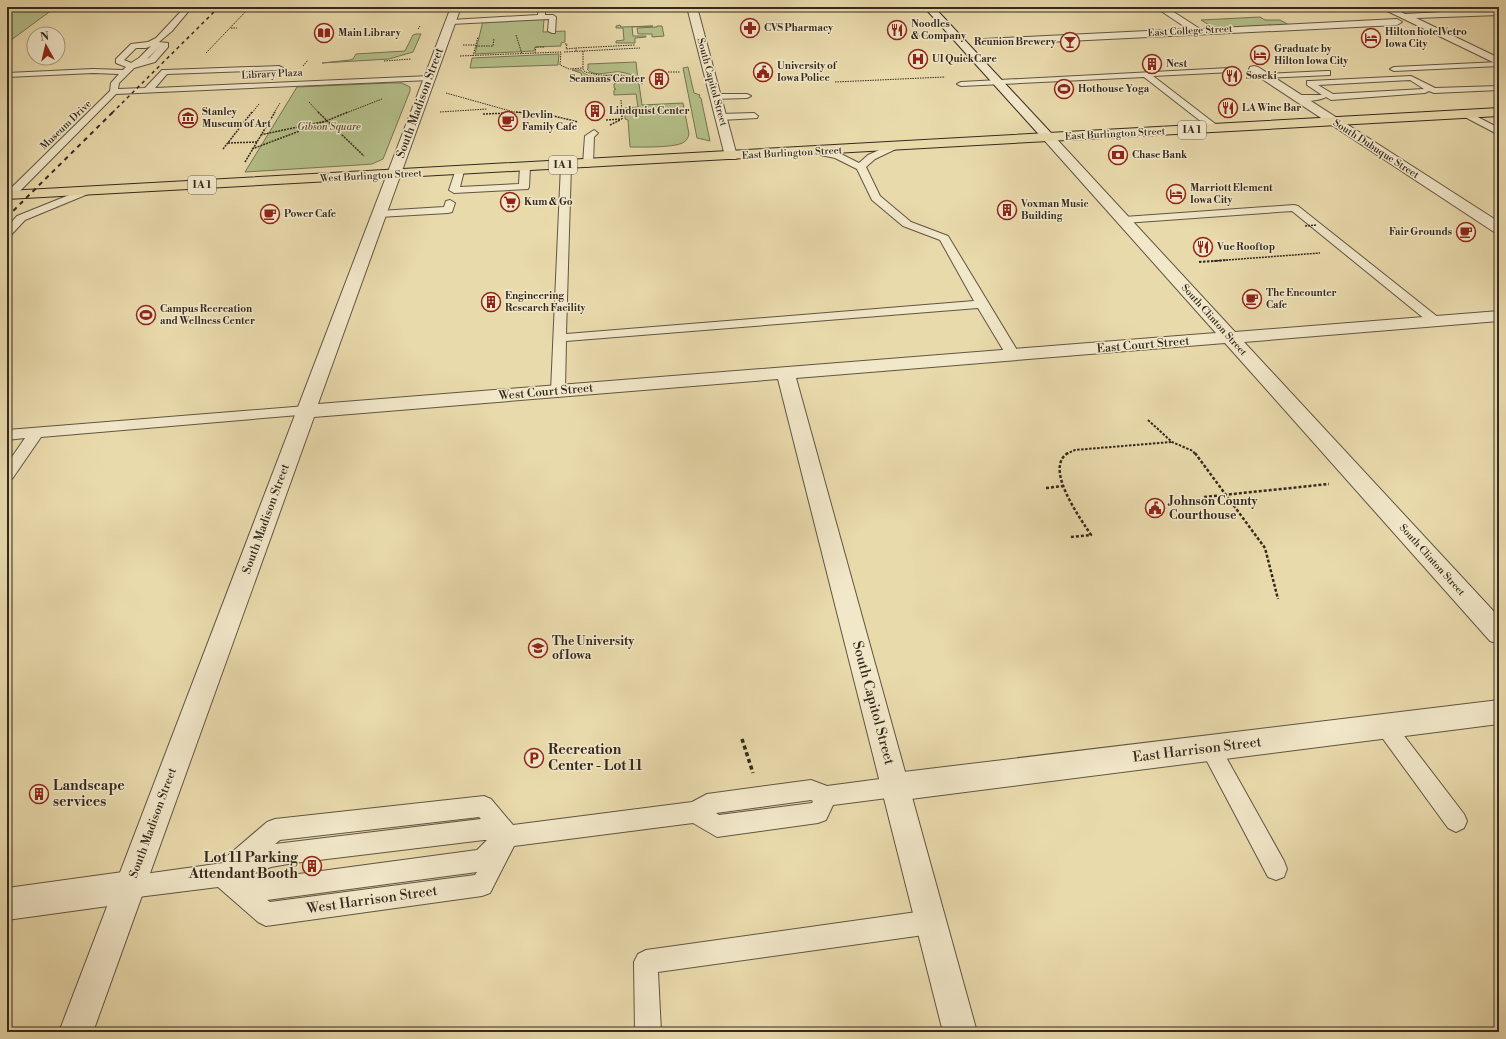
<svg xmlns="http://www.w3.org/2000/svg" width="1506" height="1039" font-family="'Libre Bodoni',serif">
<style>
.green{fill:#b5c08a;stroke:#747454}
.lines{fill:none;stroke-linecap:round;stroke-linejoin:round}
.service-casing{stroke:#615542;stroke-width:2}
.pedestrian-casing{stroke:#615542;stroke-width:2}
.minor-casing{stroke:#615542;stroke-width:2}
.tertiary-casing{stroke:#615542;stroke-width:2}
.secondary-casing{stroke:#34291e;stroke-width:2}
.primary-casing{stroke:#34291e;stroke-width:2}
.path-far4{stroke:#34291e;stroke-width:1;stroke-dasharray:1.5 1;stroke-linecap:butt}
.path-far3{stroke:#34291e;stroke-width:1.5;stroke-dasharray:2 1;stroke-linecap:butt}
.path-far2{stroke:#34291e;stroke-width:2;stroke-dasharray:2.5 1.5;stroke-linecap:butt}
.path-far1{stroke:#34291e;stroke-width:2.5;stroke-dasharray:3 2;stroke-linecap:butt}
.path{stroke:#34291e;stroke-width:3.5;stroke-dasharray:4 3;stroke-linecap:butt}
.service{fill:#f1e7c9;fill-rule:evenodd}
.pedestrian{fill:#f1e7c9;fill-rule:evenodd}
.minor{fill:#f1e7c9;fill-rule:evenodd}
.tertiary{fill:#f1e7c9;fill-rule:evenodd}
.secondary{fill:#f1e7c9;fill-rule:evenodd}
.primary{fill:#e9daac;fill-rule:evenodd}
.rail-far1{stroke:#34291e;stroke-width:1.5;stroke-dasharray:3.5 3.5;stroke-linecap:butt}
.rail{stroke:#34291e;stroke-width:2;stroke-dasharray:4.5 4.5;stroke-linecap:butt}
.path-bridge{stroke:#34291e;stroke-width:1.5;stroke-dasharray:2 1;stroke-linecap:butt}
.labels{text-anchor:middle;dominant-baseline:central;stroke-width:3;stroke-linejoin:round;paint-order:stroke}
.far-poi-label{font-size:10px;font-weight:bold;fill:#34291e;stroke:#f1e7c9;text-anchor:start}
.far-street-label{font-size:10px;fill:#34291e;stroke:#f1e7c9}
.far-park-label{font-size:10px;font-style:italic;fill:#544f39;stroke:#f1e7c9}
.shield{fill:#f1e7c9;stroke:#6d6251;stroke-width:1}
.shield-label{font-size:11px;font-weight:bold;fill:#34291e}
.street-label{font-size:12px;fill:#34291e;stroke:#f1e7c9}
.poi-label{font-size:12px;font-weight:bold;fill:#34291e;stroke:#f1e7c9;text-anchor:start}
.near-street-label{font-size:14px;fill:#34291e;stroke:#f1e7c9}
.near-poi-label{font-size:14px;font-weight:bold;fill:#34291e;stroke:#f1e7c9;text-anchor:start}
</style>
<rect width="100%" height="100%" fill="#e9daac"/>
<filter id="stains"><feTurbulence type="fractalNoise" baseFrequency=".005" numOctaves="4"/><feColorMatrix values="0 0 0 0 .2 0 0 0 0 .09 0 0 0 0 .02 0 0 0 .5 -.17"/></filter>
<radialGradient id="worn" r=".72"><stop offset=".6" stop-color="#630" stop-opacity="0"/><stop offset="1" stop-color="#630" stop-opacity=".3"/></radialGradient>
<path class="green" d="M7 7H56L7 43Z
M1260 17 1265 20H1280L1289 25 1214 28 1201 20Z
M544 19 543 32 565 31V42L561 43V46L535 47 534 51 475 54 483 21Z
M620 25 621 27 653 26 632 27 633 36H646V37L635 38V43H616V41L624 40 623 28H616V26Z
M657 26H662L664 36 652 37V34H638L637 28 657 27Z
M416 34H421L413 52 389 59 322 63 350 60 353 59 356 54 405 51 413 35Z
M559 54 558 65 470 68 472 58Z
M636 62 638 79C633 75 627 73 620 72 610 71 594 78 587 69H588V64Z
M688 67 694 93 700 95 699 97 701 98 710 141 697 138 683 68Z
M572 70H581C589 82 609 73 621 75 628 76 633 81 639 84L642 105 683 103 689 134C688 138 687 140 684 142 676 148 641 147 630 147L628 120 625 119V108L638 107 636 94 614 95V90L616 89 614 88V84L616 83 614 82 613 79H588L582 77 581 73Z
M390 83H402L410 87V91L383 159 372 164 358 165 245 172 297 87Z"/>
<g class="lines">
<g class="service-casing">
<path id="service" d="M185 7H192L172 31 159 42 168 43V47L155 62 134 68 119 83 118 89 145 88 162 70H165L279 66 283 68 279 70 167 74 155 88 430 76 434 78 430 80 116 94 14 197H7V192L110 91 111 83 119 74 93 73 7 77V73L93 69 123 70 126 67 116 63V59L131 44 148 42 156 38ZM151 46 139 58 131 63 124 60 136 48H146ZM159 47 149 58 147 59Z
M539 7H545V15H553L556 17 555 33H552L548 31 549 19 451 24 448 22 451 20 538 15Z
M1448 7H1456L1469 14 1464 15Z
M1499 62V66L1394 71 1390 69 1394 67Z
M1229 68H1232V72L1153 76 1218 126 1219 128 1218 130H1212L1144 77 961 86 957 84 961 82Z
M1327 71H1330V75L1265 78 1261 76 1265 74Z
M1411 76 1435 88 1499 86V90L1434 93 1429 91 1425 93 1331 100 1326 97C1320 101 1299 103 1294 98L1298 95H1322L1307 85V81H1310ZM1410 80 1424 89 1333 94 1318 85Z
M716 94H747L751 96 747 98 713 99 712 97 713 95Z
M1466 111 1499 128V135L1463 116 1462 114 1463 112Z
M754 113 758 116 757 118 721 120 717 117 721 114Z
M594 130 598 133 594 137 593 164 588 167 583 164 585 136Z
M895 143 898 144 900 146 898 148 875 159 866 167 880 196 911 222 948 236 1020 355 1018 358H1008L978 308 566 341 565 391 563 394 558 395 553 394 551 391 561 165 563 163 566 162 571 165 566 334 974 301 940 240 903 226 872 200 857 169 835 158 811 153 809 151 814 148 841 154 859 163 868 155Z
M525 164 530 167 529 187 528 189 454 193 449 190 456 169 459 168 464 171 460 187 519 184 520 167Z
M84 189 89 192 88 194 25 220 11 235 7 236V227L17 216Z
M450 200 455 203 452 212 448 213 379 217 374 214 379 211 444 207 446 201Z
M1294 205 1298 206 1439 318 1441 321 1439 324H1431L1292 211 1124 223 1119 220 1124 217Z
M306 406 311 408 313 411 311 414 41 437 12 479 7 480V464L25 438 7 440V430Z
M1385 717 1392 720 1464 814 1467 821 1464 828 1456 832 1448 828 1378 732 1375 726 1378 720Z
M1210 739 1217 741 1284 861 1287 869 1284 877 1276 880 1268 877 1200 748 1203 741Z
M895 777 902 780 905 787 902 794 895 797 833 805 826 820 818 823 717 837 693 823 514 846 490 893 482 896 266 926 258 922 218 887 130 898 122 895 119 887 122 879 130 876 223 863 225 858 267 822 275 819 484 796 491 799 513 825 692 802 707 794 811 780 827 786ZM811 800 813 801 812 803 719 815 716 813ZM479 817 481 819 275 844 280 840ZM484 840H487L477 850 269 878 255 873 271 867 294 863ZM477 872 475 875 270 902 267 900Z
M931 910 939 914 943 922 939 930 931 934 658 972 661 1032H635L634 962 638 954 646 950Z"/>
</g>
<g class="pedestrian-casing">
<path id="pedestrian" d="M1155 7H1166L1200 29 1397 19 1402 22 1397 25 984 45 979 42 984 39 1188 29Z"/>
</g>
<g class="minor-casing">
<path id="minor" d="M1499 700V724L895 801 885 797 881 787 885 777 895 773Z
M130 871 141 876 146 887 141 898 130 903 7 920V888Z"/>
</g>
<g class="tertiary-casing">
<path id="tertiary" d="M451 7H461L318 404 1216 333 1044 140 1042 137 1044 134H1052L1235 332 1499 311V321L1244 342 1499 617V644L1490 641 1225 343 796 378 977 1032H943L778 379 314 417 93 1032H59Z
M687 7H697L737 156 736 159H726L725 156Z
M1379 7H1391L1405 14 1499 9V15L1416 18 1499 58V65Z
M1254 66 1258 67 1499 222V233L1494 232 1250 71 1249 69 1250 67Z"/>
</g>
<g class="secondary-casing">
<path id="secondary" d="M924 7H934L1052 134 1054 137 1052 140H1044Z"/>
</g>
<g class="primary-casing">
<path id="primary" d="M1499 108V116L7 199V191Z"/>
</g>
<path class="path-far4" d="M664 8 667 7
M231 28H237
M418 29 420 26
M516 35 522 54
M916 36 929 35
M565 44H567L566 49 576 48
M463 45H476
M476 46H493L494 38
M576 51V48L635 45
M583 51V69L585 72 599 75 626 76 643 84
M564 52 640 48
M206 53 250 7
M535 53 536 47H545
M460 56 561 52 560 65 569 69 583 68
M473 56 478 37
M384 61 411 59
M303 66 308 60
M668 72H680
M835 82 945 77
M446 93 514 112 526 113
M621 100 622 113
M309 102 319 113
M440 112 487 109
M252 113 259 104
M274 113 280 103
M346 113 382 99
M505 113H511"/>
<path class="path-far3" d="M318 112 364 156
M516 112 554 116 578 122
M622 112V119
M483 114 511 113
M606 120 622 119
M326 121 348 112
M610 125 620 120
M228 143 257 142
M223 149 252 112
M252 149 326 121 260 135
M245 162 275 112
M1214 261 1320 253"/>
<path class="path-far2" d="M1199 262 1228 260
M1148 420 1172 442 1193 451 1195 454
M1066 454 1075 450 1171 442"/>
<path class="path-far1" d="M1068 453C1043 468 1081 519 1091 535L1070 537
M1195 453 1265 548 1278 599
M1046 488 1063 486
M1204 497 1329 484"/>
<path class="path" d="M742 739 753 773"/>
<use href="#service" class="service"/>
<use href="#pedestrian" class="pedestrian"/>
<use href="#minor" class="minor"/>
<use href="#tertiary" class="tertiary"/>
<use href="#secondary" class="secondary"/>
<use href="#primary" class="primary"/>
<path class="rail-far1" d="M112 113 219 7"/>
<path class="rail" d="M7 217 113 112"/>
<path class="path-bridge" d="M1305 226 1317 225"/>
</g>
<defs>
<g id="pharmacy-ring" transform="scale(1)"><circle r="9.5" fill="#f1e7c9" stroke="#8f2418" stroke-width="1.5"/><path d="M-2-6h4v4h4v4h-4v4h-4v-4h-4v-4h4Z" fill="#8f2418"/></g>
<g id="restaurant-ring" transform="scale(1)"><circle r="9.5" fill="#f1e7c9" stroke="#8f2418" stroke-width="1.5"/><path d="M-5-6h1v4h1v-4h1v4h1v-4h1v5L-1.5 .5V6h-2V.5L-5-1ZM5-6V6H3V1.5H1.5Q1.5-4 5-6Z" fill="#8f2418"/></g>
<g id="library-ring" transform="scale(1)"><circle r="9.5" fill="#f1e7c9" stroke="#8f2418" stroke-width="1.5"/><path d="M-6-4Q-3-5.5-.7-3.5V5Q-3 3-6 4ZM6-4Q3-5.5 .7-3.5V5Q3 3 6 4Z" fill="#8f2418"/></g>
<g id="hotel-ring" transform="scale(1)"><circle r="9.5" fill="#f1e7c9" stroke="#8f2418" stroke-width="1.5"/><path d="M-6-4.5h1.5V1H6V5H4.5V3h-9V5H-6ZM-4 0a1.8 1.8 0 1 1 3.6 0ZM.5 0V-2.5h3Q6-2.5 6 0Z" fill="#8f2418"/></g>
<g id="bar-ring" transform="scale(1)"><circle r="9.5" fill="#f1e7c9" stroke="#8f2418" stroke-width="1.5"/><path d="M-6-5H6L.8 .8V4.5H3.5V6h-7V4.5H-.8V.8Z" fill="#8f2418"/></g>
<g id="hospital-ring" transform="scale(1)"><circle r="9.5" fill="#f1e7c9" stroke="#8f2418" stroke-width="1.5"/><path d="M-5-5h3v3.5h4V-5h3V5h-3V1.5h-4V5h-3Z" fill="#8f2418"/></g>
<g id="building-ring" transform="scale(1)"><circle r="9.5" fill="#f1e7c9" stroke="#8f2418" stroke-width="1.5"/><path d="M-4-6H4V6H1V3H-1V6H-4ZM-2.5-4.3h1.7v1.8h-1.7ZM.8-4.3h1.7v1.8H.8ZM-2.5-1h1.7V.8h-1.7ZM.8-1h1.7V.8H.8Z" fill="#8f2418"/></g>
<g id="civic-ring" transform="scale(1)"><circle r="9.5" fill="#f1e7c9" stroke="#8f2418" stroke-width="1.5"/><path d="M-.6-6.5H3V-4.5H.6V-3L4-1V1h2V6H-6V1h2V-1L-.6-3ZM-1.2 2.5V6h2.4V2.5Z" fill="#8f2418"/></g>
<g id="stadium-ring" transform="scale(1)"><circle r="9.5" fill="#f1e7c9" stroke="#8f2418" stroke-width="1.5"/><path d="M0-5a6.5 5 0 1 0 0 10a6.5 5 0 1 0 0-10ZM-3.5-1.8h7v3.6h-7Z" fill="#8f2418"/></g>
<g id="museum-ring" transform="scale(1)"><circle r="9.5" fill="#f1e7c9" stroke="#8f2418" stroke-width="1.5"/><path d="M0-6L6-3V-2H-6V-3ZM-5-1h2V3h-2ZM-1-1h2V3h-2ZM3-1h2V3H3ZM-6 4H6V6H-6Z" fill="#8f2418"/></g>
<g id="cafe-ring" transform="scale(1)"><circle r="9.5" fill="#f1e7c9" stroke="#8f2418" stroke-width="1.5"/><path d="M-5.5-4.5H6V0H3Q3 3.5 0 3.5H-2.5Q-5.5 3.5-5.5 0ZM3-3.2v2h1.7v-2ZM-6 4.5H4V6H-6Z" fill="#8f2418"/></g>
<g id="bank-ring" transform="scale(1)"><circle r="9.5" fill="#f1e7c9" stroke="#8f2418" stroke-width="1.5"/><path d="M-6-4H6V4H-6ZM0-2.3a2.3 2.3 0 1 0 0 4.6a2.3 2.3 0 1 0 0-4.6Z" fill="#8f2418"/></g>
<g id="supermarket-ring" transform="scale(1)"><circle r="9.5" fill="#f1e7c9" stroke="#8f2418" stroke-width="1.5"/><path d="M-6-5.5h2.5l.6 2H6L4.5 2H-2.5L-4.4-4H-6ZM-1.5 3.2a1.3 1.3 0 1 0 .1 0ZM3 3.2a1.3 1.3 0 1 0 .1 0Z" fill="#8f2418"/></g>
<g id="university-ring" transform="scale(1)"><circle r="9.5" fill="#f1e7c9" stroke="#8f2418" stroke-width="1.5"/><path d="M0-5L7-2L0 1L-7-2ZM-4 1L0 2.5L4 1V4Q0 6-4 4Z" fill="#8f2418"/></g>
<g id="parking-ring" transform="scale(1)"><circle r="9.5" fill="#f1e7c9" stroke="#8f2418" stroke-width="1.5"/><path d="M-3.5-5.5H1a3.5 3.5 0 0 1 0 7H-1V5.5H-3.5ZM-1-3.4V-.6H.8a1.4 1.4 0 0 0 0-2.8Z" fill="#8f2418"/></g>
</defs>
<g fill-rule="evenodd">
<use href="#pharmacy-ring" x="750" y="28"/>
<use href="#restaurant-ring" x="897" y="30"/>
<use href="#library-ring" x="324" y="33"/>
<use href="#hotel-ring" x="1371" y="38"/>
<use href="#bar-ring" x="1070" y="42"/>
<use href="#hotel-ring" x="1260" y="55"/>
<use href="#hospital-ring" x="918" y="59"/>
<use href="#building-ring" x="1152" y="64"/>
<use href="#civic-ring" x="763" y="72"/>
<use href="#restaurant-ring" x="1232" y="76"/>
<use href="#building-ring" x="659" y="79"/>
<use href="#stadium-ring" x="1064" y="89"/>
<use href="#restaurant-ring" x="1228" y="108"/>
<use href="#building-ring" x="595" y="111"/>
<use href="#museum-ring" x="188" y="118"/>
<use href="#cafe-ring" x="508" y="121"/>
<use href="#bank-ring" x="1118" y="155"/>
<use href="#hotel-ring" x="1176" y="194"/>
<use href="#supermarket-ring" x="510" y="202"/>
<use href="#building-ring" x="1007" y="210"/>
<use href="#cafe-ring" x="270" y="214"/>
<use href="#cafe-ring" x="1466" y="232"/>
<use href="#restaurant-ring" x="1203" y="247"/>
<use href="#cafe-ring" x="1252" y="299"/>
<use href="#building-ring" x="491" y="302"/>
<use href="#stadium-ring" x="146" y="315"/>
<use href="#civic-ring" x="1155" y="508"/>
<use href="#university-ring" x="538" y="648"/>
<use href="#parking-ring" x="534" y="758"/>
<use href="#building-ring" x="39" y="794"/>
<use href="#building-ring" x="312" y="866"/>
</g>
<g class="labels">
<g class="far-poi-label">
<text x="911" y="24">Noodles<tspan x="911" dy="12">&amp; Company</tspan></text>
<text x="764" y="28">CVS Pharmacy</text>
<text x="1385" y="32">Hilton hotelVetro<tspan x="1385" dy="12">Iowa City</tspan></text>
<text x="338" y="33">Main Library</text>
<text x="1056" y="42" text-anchor="end">Reunion Brewery</text>
<text x="1274" y="49">Graduate by<tspan x="1274" dy="12">Hilton Iowa City</tspan></text>
<text x="932" y="59">UI QuickCare</text>
<text x="1166" y="64">Nest</text>
<text x="777" y="66">University of<tspan x="777" dy="12">Iowa Police</tspan></text>
<text x="1246" y="76">Soseki</text>
<text x="645" y="79" text-anchor="end">Seamans Center</text>
<text x="1078" y="89">Hothouse Yoga</text>
<text x="1242" y="108">LA Wine Bar</text>
<text x="609" y="111">Lindquist Center</text>
<text x="202" y="112">Stanley<tspan x="202" dy="12">Museum of Art</tspan></text>
<text x="522" y="115">Devlin<tspan x="522" dy="12">Family Cafe</tspan></text>
<text x="1132" y="155">Chase Bank</text>
<text x="1190" y="188">Marriott Element<tspan x="1190" dy="12">Iowa City</tspan></text>
<text x="524" y="202">Kum &amp; Go</text>
<text x="1021" y="204">Voxman Music<tspan x="1021" dy="12">Building</tspan></text>
<text x="284" y="214">Power Cafe</text>
<text x="1452" y="232" text-anchor="end">Fair Grounds</text>
<text x="1217" y="247">Vue Rooftop</text>
<text x="1266" y="293">The Encounter<tspan x="1266" dy="12">Cafe</tspan></text>
<text x="505" y="296">Engineering<tspan x="505" dy="12">Research Facility</tspan></text>
<text x="160" y="309">Campus Recreation<tspan x="160" dy="12">and Wellness Center</tspan></text>
</g>
<g class="far-street-label">
<text transform="translate(1190 31) rotate(-3)">East College Street</text>
<text transform="translate(272 74) rotate(-3)">Library Plaza</text>
<text transform="translate(712 82) rotate(75)">South Capitol Street</text>
<text transform="translate(66 125) rotate(-44)">Museum Drive</text>
<text transform="translate(1115 134) rotate(-3)">East Burlington Street</text>
<text transform="translate(1376 149) rotate(33)">South Dubuque Street</text>
<text transform="translate(792 153) rotate(-3)">East Burlington Street</text>
<text transform="translate(371 176) rotate(-3)">West Burlington Street</text>
<text transform="translate(1214 320) rotate(48)">South Clinton Street</text>
<text transform="translate(1432 560) rotate(48)">South Clinton Street</text>
</g>
<g class="far-park-label">
<text x="329" y="127">Gibson Square</text>
</g>
<g class="shield">
<rect x="1178" y="121" width="28" height="18" rx="3"/>
<rect x="549" y="156" width="28" height="18" rx="3"/>
<rect x="188" y="176" width="28" height="18" rx="3"/>
</g>
<g class="shield-label">
<text x="1192" y="130">IA 1</text>
<text x="563" y="165">IA 1</text>
<text x="202" y="185">IA 1</text>
</g>
<g class="street-label">
<text transform="translate(420 103) rotate(-70)">South Madison Street</text>
<text transform="translate(1143 345) rotate(-5)">East Court Street</text>
<text transform="translate(546 392) rotate(-5)">West Court Street</text>
<text transform="translate(266 519) rotate(-70)">South Madison Street</text>
<text transform="translate(153 823) rotate(-70)">South Madison Street</text>
</g>
<g class="poi-label">
<text x="1169" y="501">Johnson County<tspan x="1169" dy="14">Courthouse</tspan></text>
<text x="552" y="641">The University<tspan x="552" dy="14">of Iowa</tspan></text>
</g>
<g class="near-street-label">
<text transform="translate(873 703) rotate(75)">South Capitol Street</text>
<text transform="translate(1197 750) rotate(-7)">East Harrison Street</text>
<text transform="translate(372 900) rotate(-8)">West Harrison Street</text>
</g>
<g class="near-poi-label">
<text x="548" y="750">Recreation<tspan x="548" dy="16">Center - Lot 11</tspan></text>
<text x="53" y="786">Landscape<tspan x="53" dy="16">services</tspan></text>
<text x="298" y="858" text-anchor="end">Lot 11 Parking<tspan x="298" dy="16">Attendant Booth</tspan></text>
</g>
</g>
<rect width="1506" height="1039" fill="none" stroke="#e9daac" stroke-width="24"/>
<rect x="8" y="8" width="1490" height="1023" fill="none" stroke="#34291e" stroke-width="2"/>
<rect x="12" y="12" width="1482" height="1015" fill="none" stroke="#34291e"/>
<g transform="translate(46 46) rotate(352)"><circle r="19" fill="#f1e7c9" stroke="#a59b85"/>
<path d="M0-3L7 15L0 10L-7 15Z" fill="#8f2418"/>
<text y="-6" font-size="11" font-weight="bold" text-anchor="middle" fill="#34291e">N</text>
</g>
<rect width="100%" height="100%" filter="url(#stains)"/>
<rect width="100%" height="100%" fill="url(#worn)"/>
</svg>
